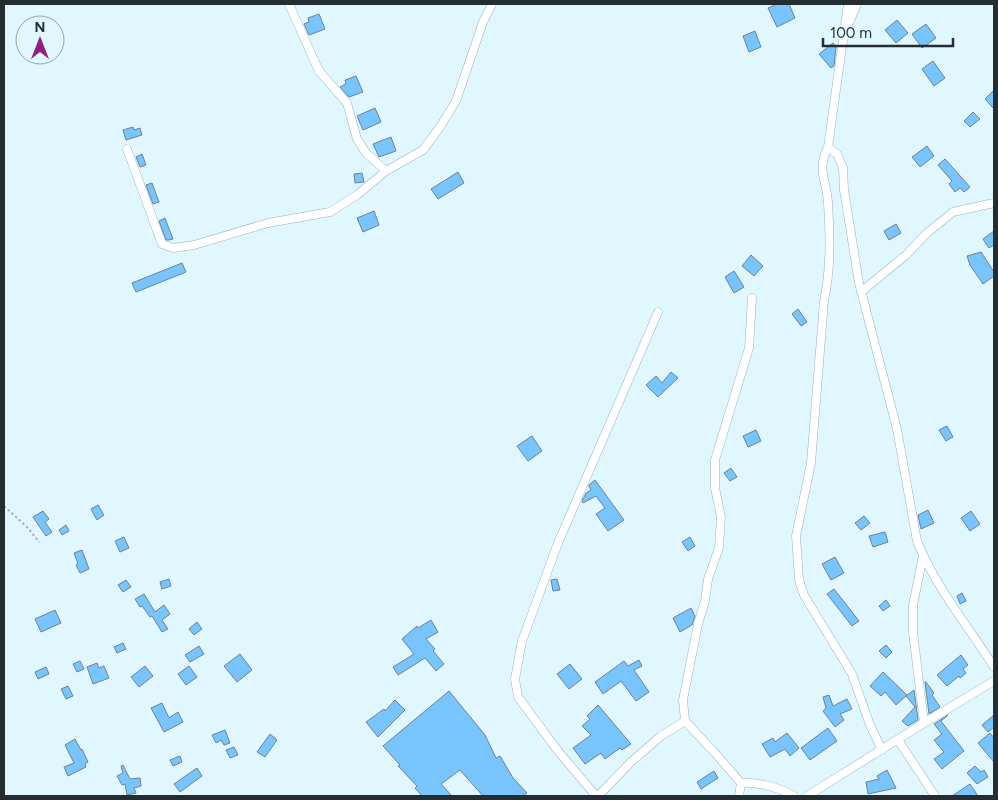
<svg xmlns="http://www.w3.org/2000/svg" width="998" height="800" font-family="Figtree,sans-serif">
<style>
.building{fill:#78c4ff;stroke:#6f8291}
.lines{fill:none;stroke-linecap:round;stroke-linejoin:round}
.street-casing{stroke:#98b3bc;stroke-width:9}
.path{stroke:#a1b4ba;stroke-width:2;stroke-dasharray:2.5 2.5;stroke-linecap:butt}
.street{stroke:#fff;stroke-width:8}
</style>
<rect width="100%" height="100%" fill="#e0f7ff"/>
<path class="building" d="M777 4H789L795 18 777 27 768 8Z
M319 14 325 29 309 35 304 24 309 22 308 18Z
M897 20 908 33 896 43 885 30Z
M926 24 936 38 922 48 912 34Z
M755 31 761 47 749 52 743 36Z
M833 43 836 47 834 66 831 68 819 54Z
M933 61 945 78 934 86 922 69Z
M356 76 363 92 349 97 340 87 346 84 345 80Z
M994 90V109L985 99Z
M375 108 381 122 363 130 357 116Z
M973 112 980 119 970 127 964 121Z
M133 127 134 130 140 128 142 135 126 140 123 130Z
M391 137 396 151 379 157 373 144Z
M927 146 934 156 920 167 912 157Z
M142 154 146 165 140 167 136 157Z
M945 159 970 187 964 192 960 188 955 192 949 184 952 181 938 165Z
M458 172 464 183 438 199 431 189Z
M362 173 364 182 355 183 354 174Z
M152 183 159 202 153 204 146 185Z
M374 211 379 225 363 232 357 218Z
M165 218 173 239 169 240H166L159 221Z
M896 224 901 233 889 240 884 231Z
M994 231V245L989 248 983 239Z
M981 252 994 272V276L983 284 970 265 967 256Z
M751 255 763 266 754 276 742 266Z
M182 263 186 272 136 292 132 283Z
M734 271 744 287 734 293 725 277Z
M798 309 807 322 801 326 792 314Z
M671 372 678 378 658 397 646 385 656 376 662 383Z
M947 426 953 437 946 441 939 430Z
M756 430 761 441 748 447 743 436Z
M532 436 542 451 528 461 517 446Z
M731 468 737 477 730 481 724 473Z
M595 480 624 520 608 531 596 514 605 508 596 496 583 503 582 501 586 493 591 490 589 486 590 484Z
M98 505 104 515 97 520 91 509Z
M928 510 934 523 921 529 918 515Z
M43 511 49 519 45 522 52 532 46 536 33 517Z
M971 511 980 524 970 531 961 518Z
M864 516 870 523 861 530 855 523Z
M66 525 69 531 62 535 59 530Z
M885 532 888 542 873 547 869 536Z
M124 537 129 548 120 552 115 541Z
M690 537 695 546 688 551 682 542Z
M82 550 89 569 80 573 76 565 78 564 74 553Z
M835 557 844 573 831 580 822 564Z
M169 579 171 586 162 589 160 582Z
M557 579 560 590 553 591 551 580Z
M126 580 131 587 123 592 118 585Z
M834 589 859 621 852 626 827 594Z
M962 593 966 601 960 604 957 596Z
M144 594 155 612 164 605 170 614 162 620 168 629 162 632 152 616 150 617 142 606 140 607 135 599Z
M886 600 890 606 883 611 879 606Z
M691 608 695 616 692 625 680 632 673 618Z
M55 610 61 623 41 632 35 619Z
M431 620 438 632 426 639 435 649 433 651 444 664 436 671 425 658 398 675 393 667 414 654 402 639 417 626 418 628Z
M197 622 202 629 194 635 189 629Z
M123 643 126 649 117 653 114 647Z
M886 645 892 652 886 658 879 651Z
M199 646 204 654 190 662 185 655Z
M240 654 252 670 237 682 224 666Z
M961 655 968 665 963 669 966 673 960 678 959 676 947 686 937 675Z
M639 660 642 666 634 670 649 692 636 701 621 681 603 694 595 682 624 661 628 666Z
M80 661 84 669 77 672 73 664Z
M97 663 99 668 104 666 109 678 93 684 87 667Z
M570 664 582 679 569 689 557 674Z
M145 666 153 676 139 687 131 677Z
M189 666 197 677 186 685 178 674Z
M46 667 49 674 38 679 35 672Z
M883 672 907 695 896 705 885 692 881 696 870 686Z
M925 682H926L934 693 932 695 940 707 929 714Z
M68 686 73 696 66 699 61 689Z
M914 690 918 720 908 726 902 721 915 707 906 696Z
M449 691 485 735 496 758 500 756 513 778 527 793 523 796H483L460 770 441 784 452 796H422L415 788 417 786 398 766 400 765 383 746Z
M829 695 833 706 847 699 852 709 840 714 844 720 835 727 823 711 826 708 823 697Z
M395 700 405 710 378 737 366 722 384 709 385 711Z
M162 703 169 718 178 712 183 722 164 732 151 708Z
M598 705 631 744 622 750 620 748 605 759 601 753 585 764 573 748 591 735 582 726 590 719 587 716Z
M948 715 941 721 964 751 942 769 934 759 944 752 934 740 942 734 934 724Z
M994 715V727L988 732 982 725Z
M828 728 837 741 810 760 801 748Z
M225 730 230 743 224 745 221 740 216 743 212 735Z
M787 733 799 748 790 756 785 749 770 757 762 744 773 738 775 742Z
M990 733 994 738V762L978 743Z
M270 734 277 740 265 757 257 752Z
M75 739 81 750 82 749 88 762 85 764 86 767 68 776 64 767 74 763 65 745Z
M234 747 238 755 230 758 226 750Z
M180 756 182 762 173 766 170 760Z
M123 765 130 779 140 778 141 786 134 788 136 793 127 795 125 784 122 785 117 776 123 773 121 766Z
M975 766 981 772 984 770 988 777 977 784 967 773Z
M197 768 202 776 180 792 174 784Z
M887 770 896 788 868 794 866 782 879 779 877 776Z
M714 771 718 778 701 789 697 782Z
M970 784 978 796H952Z"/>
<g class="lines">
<g class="street-casing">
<path id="street" d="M289 4 319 71 347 103 357 139 366 153 386 171
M848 4 828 147C816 170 827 181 828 203 830 236 831 269 824 301L811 463 796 536 799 580 804 595 852 674 870 725 882 750
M849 23 857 4
M828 147 837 154 843 168 844 190 859 283 897 429 917 541C935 586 968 626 994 667
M127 149 162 244 173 248 194 245 268 223 330 212 357 195 386 171 423 150 440 127 456 101 483 22 492 4
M861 292 906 255 927 233 953 212 994 203
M923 556 913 605V632L924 723
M898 740 935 796
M741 783C758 782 779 787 794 796
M596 796 558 751 518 697 515 679 522 641 558 543 658 312
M598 796 632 761 661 736 685 721
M739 796 741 783 715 753 685 721 683 700 698 624 705 601 708 579 719 548 721 517 715 488V460L749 348 752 298
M807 796 924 723 994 681"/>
</g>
<path class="path" d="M4 506 28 528 39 542"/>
<use href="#street" class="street"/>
</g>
<rect width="998" height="800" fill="none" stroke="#242e32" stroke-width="10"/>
<g transform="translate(40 40)"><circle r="24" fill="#e0f7ff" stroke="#95a7ad"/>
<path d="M0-4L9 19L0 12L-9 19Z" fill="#902080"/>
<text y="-8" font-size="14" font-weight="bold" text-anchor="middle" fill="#242e32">N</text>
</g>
<path d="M823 38v8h130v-8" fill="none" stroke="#242e32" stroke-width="2.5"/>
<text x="830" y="38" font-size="15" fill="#242e32" stroke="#e0f7ff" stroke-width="4" paint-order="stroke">100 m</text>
</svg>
